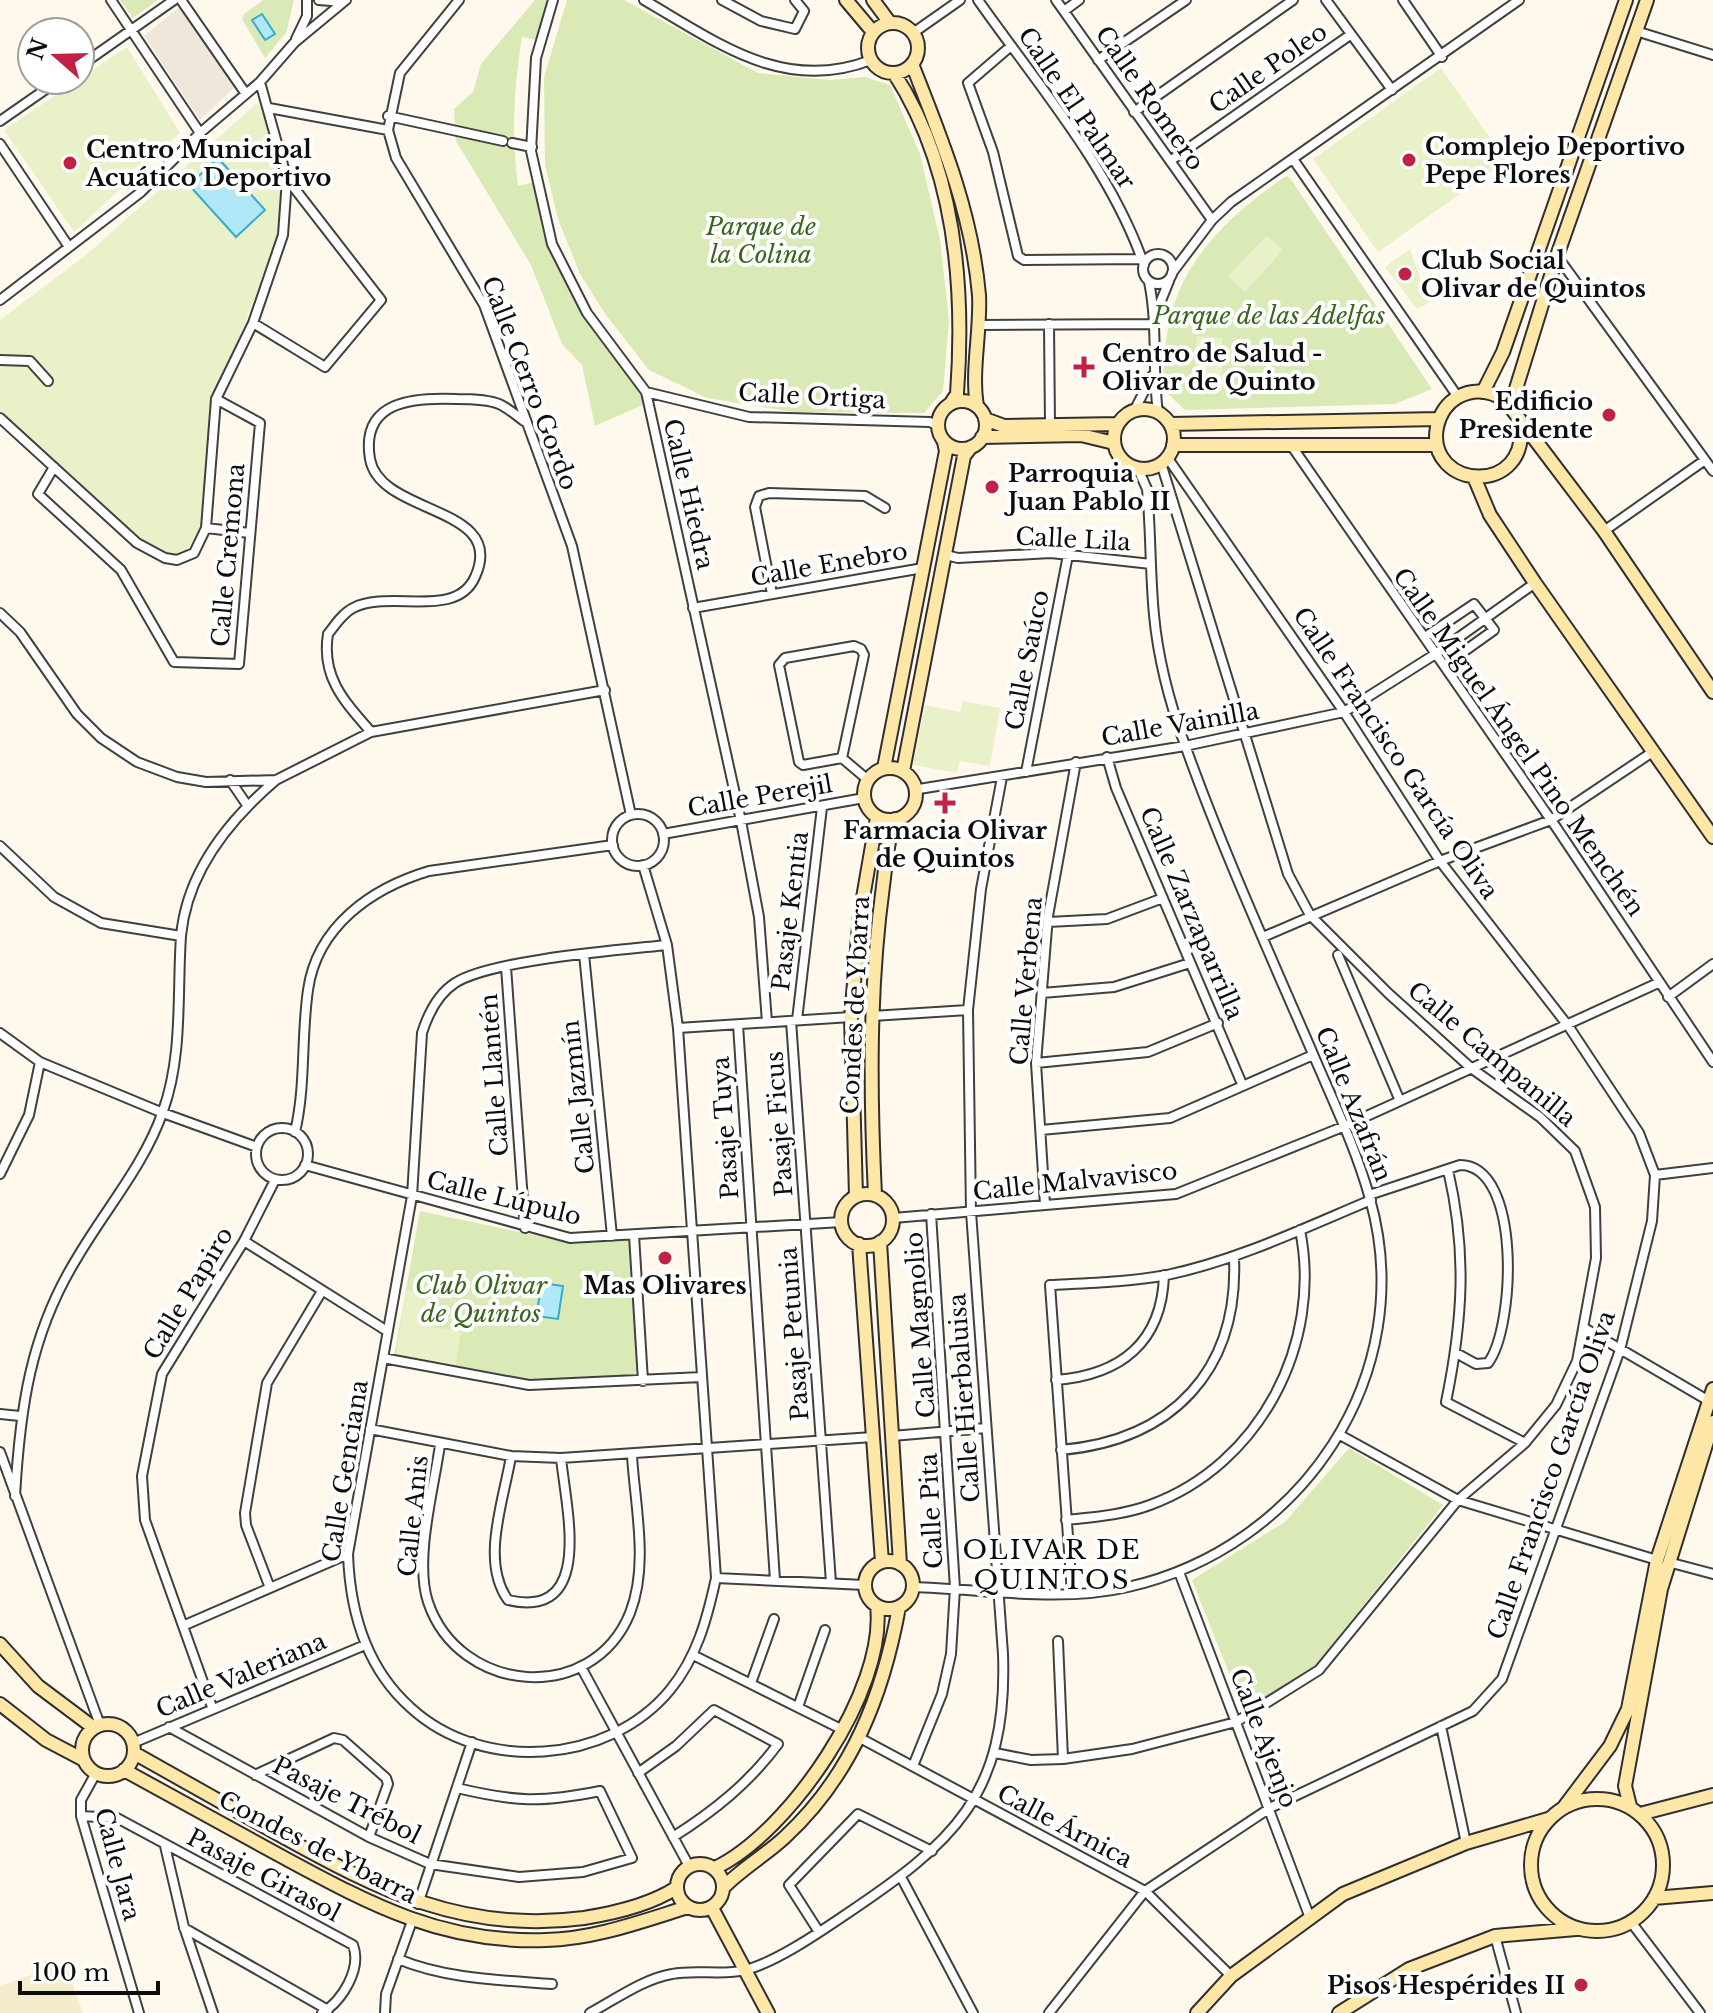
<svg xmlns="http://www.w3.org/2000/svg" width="1713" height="2013" font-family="'Libre Baskerville',serif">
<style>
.farmland{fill:#f5ebcd}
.green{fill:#d9eab6}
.pitch{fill:#e9f1c8}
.plaza{fill:#efe7dc}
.water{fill:#b0e8f7;stroke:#36abd0;stroke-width:2}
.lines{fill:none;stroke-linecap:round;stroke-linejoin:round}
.street-casing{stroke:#404040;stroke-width:12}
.secondary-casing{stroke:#2f2f2f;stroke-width:16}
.street{stroke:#fff;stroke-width:8}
.secondary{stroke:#ffe7a8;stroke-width:12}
.poi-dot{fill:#c02243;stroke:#fff;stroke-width:3}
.labels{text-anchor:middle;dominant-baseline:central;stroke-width:8;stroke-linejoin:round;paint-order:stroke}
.street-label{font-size:24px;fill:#0d0d0d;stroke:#fff}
.poi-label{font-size:24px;font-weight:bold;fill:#0d0d0d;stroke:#fff;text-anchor:start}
.park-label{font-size:24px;font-style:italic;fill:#37661c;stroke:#fff}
.neighbourhood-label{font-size:26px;letter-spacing:2px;fill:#0d0d0d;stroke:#fff}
</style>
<rect width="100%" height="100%" fill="#fff9ed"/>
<path class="farmland" d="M65 1963 83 2013H0V1986Z"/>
<path class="green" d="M120 0H158L133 18Z
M263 0H294L286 33 265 58 242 19 244 14Z
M535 0H553L541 41 522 37C514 87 511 135 518 186L538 181 552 245 587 313 646 392 647 403 595 426 582 365 562 344 531 265 456 141 454 109 473 92 481 64Z
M567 0H624L758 73 830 80 865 77 890 85 920 154 940 240 949 321 943 391 924 413 793 412 707 398 649 370 606 315 580 274 558 219 545 165 544 77Z
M1286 176 1290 178 1432 389 1395 404 1185 410 1165 391C1162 379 1164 366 1165 354 1169 271 1222 220 1286 176Z
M420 1211 576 1244 631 1239 639 1376 530 1381 394 1357Z
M1349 1448 1443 1505 1316 1665 1244 1711 1192 1580 1285 1522Z"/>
<path class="pitch" d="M127 47 180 133 74 232 4 130Z
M1441 68 1506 161 1378 252 1313 159Z
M256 104 263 106 282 181 279 233 216 399 206 528 177 560 137 543 54 467 0 411V320L86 255Z
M1267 235 1283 250 1245 292 1228 276Z
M1410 249 1429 303 1417 309 1385 267Z
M1197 336 1222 338V391L1194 393Z
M963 701 1000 708 990 766 960 761 957 773 913 765 925 705 960 712Z
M406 1290 436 1297 431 1327 461 1332 455 1366 396 1356Z"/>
<path class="plaza" d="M182 5 238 84 200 120 144 36Z"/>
<path class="water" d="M262 14 275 34 265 40 252 20Z
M218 158 265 210 236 237 189 185Z
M542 1283 563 1286 558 1319 536 1316Z"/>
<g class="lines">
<g class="street-casing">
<path id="street" d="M111 0 200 133
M181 0 246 94
M319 0 343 2
M459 0 400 73 388 130 396 158 484 305 572 546 631 815
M553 0 536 58 531 151 552 244 587 313 646 392 741 821 759 917 767 1022
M644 0C717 42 783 94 871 60
M722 0 761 21 795 29 804 11 795 0
M978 0C1037 84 1110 167 1144 265
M1056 0 1212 220
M1326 0 1392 90
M1403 0 1442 57
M1064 11 1079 0
M1636 31 1713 55
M913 33 960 0
M296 39 307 16V0
M1011 46 968 83 993 152 1018 256 1024 260 1142 259
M1098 60 1186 0
M80 66 174 0
M269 108 388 130
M1134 112 1293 0
M388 116 503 141
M0 121 59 80
M512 143 532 147
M0 144 69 247
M1293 159 1458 397
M1170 161 1350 35
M1143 269a15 15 0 1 1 30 0a15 15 0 1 1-30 0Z
M1557 256 1713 471
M1172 273 1212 220 1231 202 1519 0
M1149 282C1158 325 1152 369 1158 413
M0 300 141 192 200 133 260 82 294 43 346 0
M1156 313 1169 281
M253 323 325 367 381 300 288 180
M1049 324 1050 426
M980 325 1154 324
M0 360 30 361 48 381
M646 392 749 417 930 422 938 426
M1134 411 1152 376
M0 418 137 543 165 558 177 560 194 553 206 528 216 399 253 323 283 235 287 179 260 82
M1291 445 1558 830 1713 1062
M54 467 38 494 121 570 174 662 239 664 260 423 216 399
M206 528 250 533
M1604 531 1705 460
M946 555 958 558 1051 553 1151 564
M772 594 755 507 759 496 769 493 865 496 885 508
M693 608 923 568
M0 613 20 632 77 714 101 738 137 762 177 777 206 782 276 780 371 732 605 690
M1425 637 1474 604 1494 630 1445 665
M371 732C344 701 321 677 328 634 335 625 343 613 353 608 390 589 456 620 475 577 508 505 380 516 370 459 360 400 415 397 457 399 469 399 487 399 499 404 508 408 516 415 524 421
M1107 757 1116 788 1242 1084
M842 758 864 655 861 649 854 646 785 658 779 665 799 762 803 765 842 758 868 780
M1026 772 1068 555
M230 780 247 805
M916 792 919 789 1185 746 1344 712 1437 653 1535 583
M612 840a26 26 0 1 1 52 0a26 26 0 1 1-52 0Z
M663 834 864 798
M0 846 54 897 101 923 181 936
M643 865 667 945C620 950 490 960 455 983 438 994 428 1014 422 1033L412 1196 348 1554C350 1612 366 1668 411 1708 482 1773 608 1765 670 1690 697 1657 707 1619 716 1578L678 1028 667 945
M1048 922 1107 919 1163 898
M1263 937 1440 861 1551 820 1654 751
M584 954 612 1236
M1338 955 1400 1101
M506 967 525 1228
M1042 993 1114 987 1190 963
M1668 997 1713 964
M872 1016 968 1010
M797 1020 822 807
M791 1021 831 1583
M738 1025 775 1580
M678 1028 851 1017
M0 1033 40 1062 163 1113 257 1147
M1036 1063 1148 1052 1218 1023
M256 1154a26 26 0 1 1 52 0a26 26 0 1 1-52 0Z
M1041 1130 1170 1118 1313 1055
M295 1132C306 1085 301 1038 308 990 317 926 372 888 429 871L613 845
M305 1165 570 1238 842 1222
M1448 1170C1467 1252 1463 1319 1446 1402L1525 1443
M0 1174 29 1115 40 1062
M1655 1175 1713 1168
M1369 1195 1460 1165C1522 1165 1515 1328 1488 1363L1476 1364 1456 1353
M1045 1205 1036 1063 1048 916 1076 762
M893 1218 1176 1194 1345 1126 1658 983
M634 1235 643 1381
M244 1241 387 1331
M1586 1329 1709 1401
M383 1358 529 1385 702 1377
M1056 1380C1120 1375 1162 1343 1164 1275
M0 1414 20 1416
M370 1429 511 1456 561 1458 873 1437
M1340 1435 1458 1500 1657 1560
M892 1436 986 1428
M440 1445C434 1488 414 1560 428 1602 459 1694 592 1706 630 1613 649 1565 635 1506 632 1456
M1061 1450C1173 1440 1239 1370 1234 1257
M0 1452 100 1725
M511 1456C504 1500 480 1561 508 1600 595 1620 566 1509 561 1458
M15 1496C20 1409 30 1334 77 1258 105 1210 145 1164 163 1111 183 1055 177 995 181 936 187 871 229 820 276 780
M1066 1520C1094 1517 1123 1515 1150 1505 1260 1465 1323 1343 1300 1230
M1668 1562 1713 1574
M1179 1572 1310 1918
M716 1578 865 1585
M913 1587C983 1589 1060 1603 1128 1587 1301 1548 1420 1375 1370 1199 1356 1148 1333 1101 1313 1054 1269 952 1222 849 1185 745 1170 704 1158 658 1154 615 1150 573 1151 531 1147 489L1138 469
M270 1588 246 1525 245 1513 267 1383 322 1291
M1072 1593 1050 1285C1089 1283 1129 1282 1167 1275 1238 1260 1304 1228 1371 1200
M185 1625 348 1554
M1058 1641 1063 1759
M693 1655 843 1730
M581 1667 689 1866
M751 1683 774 1619
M212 1707 145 1520 142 1476 162 1374 244 1241 275 1180
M798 1707 825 1630
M1441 1726 1466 1843
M169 1727 369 1837 430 1864 519 1877 583 1872 632 1858 600 1791C540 1803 516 1802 457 1788
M860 1738 1145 1891 1231 1976
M133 1743 365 1645
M995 1753 1031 1760 1063 1759 1132 1749 1236 1722 1319 1670 1458 1500 1525 1443 1556 1405 1577 1361 1596 1258 1595 1207 1575 1151 1540 1117 1471 1068 1388 993 1310 915 1288 874 1161 463
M913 1766 942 1694 951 1654 955 1588 931 1214
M96 1773 81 1800V1816L139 2013
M638 1773 676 1746 714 1710 778 1744C749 1783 714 1811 673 1837
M255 1775 334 1738 343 1740 386 1778 388 1784 369 1837
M81 1816 117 1818 353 1945C362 1969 342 2001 322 2013
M165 1846 184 1927 213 2013
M901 1877 973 2013
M418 1904 472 1742
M1631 1922 1700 2013
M184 1928 328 2010
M819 1932 789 1885 858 1814 932 1851
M1495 1936 1516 2013
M398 1959C446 1979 500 1980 552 1984
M385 2013 386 1994 412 1921
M590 2013C616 1999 643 1979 672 1974 696 1969 722 1976 745 1970 774 1963 817 1934 842 1917 953 1843 1008 1796 1003 1654L971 1212 968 1010 981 889 1002 777
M1049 2013 1145 1891 1270 1808 1473 1711 1502 1679 1620 1350 1652 1221 1655 1175 1639 1133 1569 1027 1440 861 1344 712 1167 457"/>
</g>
<g class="secondary-casing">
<path id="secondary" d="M846 0 873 32
M873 0 890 23
M868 48a25 25 0 1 1 50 0a25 25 0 1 1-50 0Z
M912 64C942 140 972 213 979 295 981 331 971 371 977 406
M894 73C955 167 965 286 957 394L951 403
M1483 392 1503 352 1626 0
M938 425a24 24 0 1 1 48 0a24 24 0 1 1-48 0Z
M1511 405 1557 256 1647 0
M1114 439a30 30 0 1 1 60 0a30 30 0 1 1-60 0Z
M985 419 1004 426 1118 424
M1520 421C1532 498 1425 490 1437 427 1440 414 1447 403 1458 397 1474 388 1491 391 1505 400L1604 531 1713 692
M1170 424 1439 419
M982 437 1081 435 1114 443
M1173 445H1437
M1474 477 1490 515 1535 583 1713 837
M884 768 946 451 944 442
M864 794a26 26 0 1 1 52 0a26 26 0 1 1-52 0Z
M903 771 964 456 971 447
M841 1220a26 26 0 1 1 52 0a26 26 0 1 1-52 0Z
M875 1195C870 1092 869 989 883 886 886 864 887 840 895 819
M856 1196 851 1017 860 915 877 817
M880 1242 900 1564
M859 1244 882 1562
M865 1585a24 24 0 1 1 48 0a24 24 0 1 1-48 0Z
M0 1644 38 1686 94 1728
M0 1704 46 1740 84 1760
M82 1750a26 26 0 1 1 52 0a26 26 0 1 1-52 0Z
M134 1753C182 1780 230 1807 278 1834 379 1890 464 1934 584 1918 615 1913 650 1905 676 1888
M124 1770C176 1798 227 1827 279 1855 368 1903 441 1944 546 1940 595 1939 642 1921 688 1907
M1531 1865a66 66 0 1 1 132 0a66 66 0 1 1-132 0Z
M1630 1806 1625 1786 1661 1589 1713 1422
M1564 1807 1610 1746 1628 1709 1657 1560 1713 1389
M1640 1814 1713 1795
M677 1887a23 23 0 1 1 46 0a23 23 0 1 1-46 0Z
M715 1868C789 1833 887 1690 877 1606
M723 1888C741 1869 766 1855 785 1837 852 1775 883 1695 899 1607
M1654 1898 1713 1893
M712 1908 768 2013
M1197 2013 1231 1976 1343 1894 1466 1843 1548 1819
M1339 2013 1409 1969 1495 1936 1576 1929"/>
</g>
<use href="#street" class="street"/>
<use href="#secondary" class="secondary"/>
</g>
<g class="poi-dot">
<circle cx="1409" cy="160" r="8"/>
<circle cx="70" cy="163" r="8"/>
<circle cx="1405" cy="274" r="8"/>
<path d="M1080 355h8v8h8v8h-8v8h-8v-8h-8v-8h8z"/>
<circle cx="1609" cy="415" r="8"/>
<circle cx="992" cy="487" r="8"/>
<path d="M941 791h8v8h8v8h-8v8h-8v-8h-8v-8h8z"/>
<circle cx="665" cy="1258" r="8"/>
<circle cx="1581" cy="1985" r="8"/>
</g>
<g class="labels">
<g class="street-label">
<text transform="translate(1268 68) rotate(-35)">Calle Poleo</text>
<text transform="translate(1150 98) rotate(55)">Calle Romero</text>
<text transform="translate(1077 108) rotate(56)">Calle El Palmar</text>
<text transform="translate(530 383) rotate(69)">Calle Cerro Gordo</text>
<text transform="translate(812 396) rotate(3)">Calle Ortiga</text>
<text transform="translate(689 494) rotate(77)">Calle Hiedra</text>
<text transform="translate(1073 539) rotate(3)">Calle Lila</text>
<text transform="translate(228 555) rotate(-85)">Calle Cremona</text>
<text transform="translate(829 564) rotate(-10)">Calle Enebro</text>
<text transform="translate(1027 660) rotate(-79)">Calle Saúco</text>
<text transform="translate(1180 724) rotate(-10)">Calle Vainilla</text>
<text transform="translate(1519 742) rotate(55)">Calle Miguel Ángel Pino Menchén</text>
<text transform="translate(1396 753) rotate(56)">Calle Francisco García Oliva</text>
<text transform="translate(760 796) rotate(-10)">Calle Perejil</text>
<text transform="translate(790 911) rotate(-83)">Pasaje Kentia</text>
<text transform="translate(1192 913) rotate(67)">Calle Zarzaparrilla</text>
<text transform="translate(1026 981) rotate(-85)">Calle Verbena</text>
<text transform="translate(855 1005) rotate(-87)">Condes de Ybarra</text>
<text transform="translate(1492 1054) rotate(40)">Calle Campanilla</text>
<text transform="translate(494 1075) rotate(-94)">Calle Llantén</text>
<text transform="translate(578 1097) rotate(-96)">Calle Jazmín</text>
<text transform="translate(1354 1104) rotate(68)">Calle Azafrán</text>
<text transform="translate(779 1124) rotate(-94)">Pasaje Ficus</text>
<text transform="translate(725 1128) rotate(-94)">Pasaje Tuya</text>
<text transform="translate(1075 1181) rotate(-6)">Calle Malvavisco</text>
<text transform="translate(504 1198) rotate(14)">Calle Lúpulo</text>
<text transform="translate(188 1293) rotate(-59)">Calle Papiro</text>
<text transform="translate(920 1325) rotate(-94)">Calle Magnolio</text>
<text transform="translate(794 1334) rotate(-94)">Pasaje Petunia</text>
<text transform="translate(964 1398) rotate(-94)">Calle Hierbaluisa</text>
<text transform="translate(345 1471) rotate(-81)">Calle Genciana</text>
<text transform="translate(1551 1475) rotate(-71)">Calle Francisco García Oliva</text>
<text transform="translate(931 1511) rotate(-93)">Calle Pita</text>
<text transform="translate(413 1516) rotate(-84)">Calle Anis</text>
<text transform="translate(241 1675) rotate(-23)">Calle Valeriana</text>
<text transform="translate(1264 1738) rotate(69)">Calle Ajenjo</text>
<text transform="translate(347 1800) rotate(27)">Pasaje Trébol</text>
<text transform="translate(1065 1826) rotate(28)">Calle Árnica</text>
<text transform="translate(318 1847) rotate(27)">Condes de Ybarra</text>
<text transform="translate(118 1864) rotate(75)">Calle Jara</text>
<text transform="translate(264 1875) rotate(28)">Pasaje Girasol</text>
</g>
<g class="poi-label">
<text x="1425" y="146">Complejo Deportivo<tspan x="1425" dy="28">Pepe Flores</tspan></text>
<text x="86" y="149">Centro Municipal<tspan x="86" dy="28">Acuático Deportivo</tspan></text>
<text x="1421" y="260">Club Social<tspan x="1421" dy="28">Olivar de Quintos</tspan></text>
<text x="1102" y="353">Centro de Salud -<tspan x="1102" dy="28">Olivar de Quinto</tspan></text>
<text x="1593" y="401" text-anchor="end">Edificio<tspan x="1593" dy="28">Presidente</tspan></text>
<text x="1008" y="473">Parroquia<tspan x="1008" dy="28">Juan Pablo II</tspan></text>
<text x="945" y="830" text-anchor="middle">Farmacia Olivar<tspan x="945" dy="28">de Quintos</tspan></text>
<text x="665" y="1285" text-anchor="middle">Mas Olivares</text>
<text x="1565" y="1985" text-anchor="end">Pisos Hespérides II</text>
</g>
<g class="park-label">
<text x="761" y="226">Parque de<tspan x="761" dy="28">la Colina</tspan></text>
<text x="1269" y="315">Parque de las Adelfas</text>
<text x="481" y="1285">Club Olivar<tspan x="481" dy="28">de Quintos</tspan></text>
</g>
<g class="neighbourhood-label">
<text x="1052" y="1550">OLIVAR DE<tspan x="1052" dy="30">QUINTOS</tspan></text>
</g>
</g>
<g transform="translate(56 56) rotate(290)"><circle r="38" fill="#ffffff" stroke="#9e9e9e" stroke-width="2"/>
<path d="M0-6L14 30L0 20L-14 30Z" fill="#c02243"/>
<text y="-12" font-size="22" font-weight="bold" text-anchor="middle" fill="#0d0d0d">N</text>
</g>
<path d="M20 1981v12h138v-12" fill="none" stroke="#0d0d0d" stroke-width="4"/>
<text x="32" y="1981" font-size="24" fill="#0d0d0d" stroke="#ffffff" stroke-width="6" paint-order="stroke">100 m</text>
</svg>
